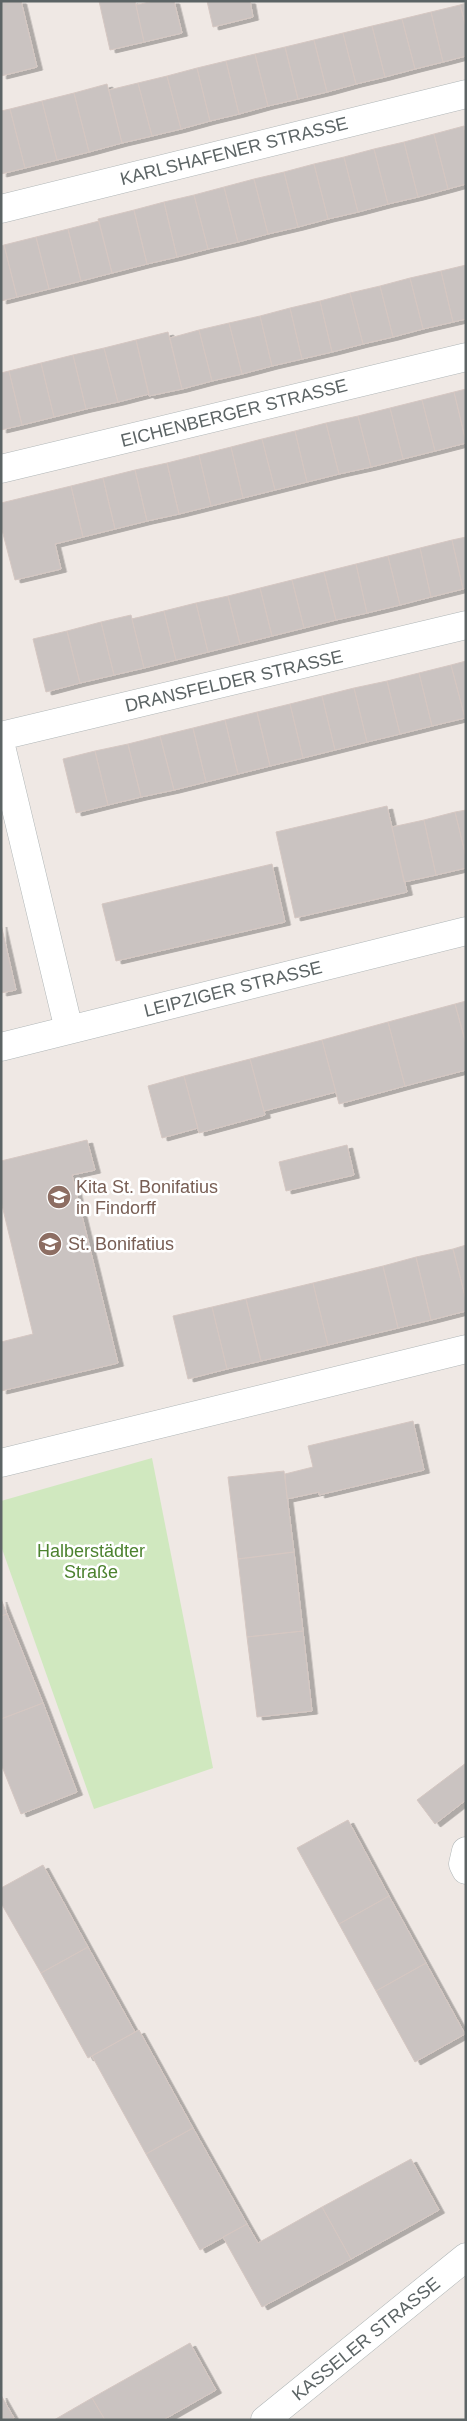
<svg xmlns="http://www.w3.org/2000/svg" width="467" height="2421" font-family="Arial,sans-serif">
<style>
.green{fill:#d0e8bf}
.building{fill:#cac3c1;stroke:#d5c7c2;filter:url(#shadow)}
.lines{fill:none;stroke-linecap:round;stroke-linejoin:round}
.street-casing{stroke:#b0b6b7;stroke-width:29}
.street{stroke:#fff;stroke-width:28}
.labels{text-anchor:middle;dominant-baseline:central;stroke-width:5;stroke-linejoin:round;paint-order:stroke}
.street-label{font-size:18px;fill:#5c6465;stroke:#fff}
.education-label{font-size:18px;fill:#785e54;stroke:#fff;text-anchor:start}
.park-label{font-size:18px;fill:#4c822f;stroke:#fff}
</style>
<defs>
<filter id="shadow"><feDropShadow dx="5.5" dy="3" stdDeviation="0" flood-color="#0004"/></filter>
</defs>
<rect width="100%" height="100%" fill="#efe8e4"/>
<path class="green" d="M152 1458 213 1768 94 1809 1 1546V1501Z"/>
<path class="building" d="M1 1H21L37 67 1 76Z
M99 1H135L144 42 110 50Z
M154 1H174L182 33 144 42 136 5Z
M207 1H250L253 17 213 27Z
M466 3V27L460 5Z
M460 5 466 27V56L443 62 431 12Z
M431 12 443 62 415 69 402 19Z
M402 19 415 69 385 77 372 26Z
M372 26 385 77 356 84 343 33Z
M343 33 356 84 327 92 314 40Z
M314 40 327 92 298 99 285 47Z
M285 47 298 99 268 106 255 54Z
M255 54 268 106 239 114 226 61Z
M226 61 239 114 210 121 197 68Z
M197 68 210 121 181 129 167 76Z
M167 76 181 129 152 136 138 83Z
M138 83 152 136 122 143 109 90Z
M107 84 122 143 89 152 74 93Z
M74 93 89 152 57 160 42 101Z
M42 101 57 160 25 168 10 109Z
M10 109 25 168 1 174V111Z
M464 126 466 184 448 189 434 134Z
M434 134 448 189 418 197 404 142Z
M404 142 418 197 388 204 374 149Z
M374 149 388 204 358 212 344 157Z
M344 157 358 212 328 219 314 164Z
M314 164 328 219 298 227 284 172Z
M284 172 298 227 268 234 254 179Z
M254 179 268 234 238 242 224 187Z
M224 187 238 242 208 249 194 195Z
M194 195 208 249 177 257 164 202Z
M164 202 177 257 147 264 134 210Z
M134 210 147 264 112 273 98 219Z
M99 221 112 273 81 281 68 229Z
M68 229 81 281 49 289 36 237Z
M36 237 49 289 17 297 4 245Z
M4 245 17 297 1 301V246Z
M466 265V319L453 322 441 271Z
M441 271 453 322 423 329 410 278Z
M410 278 423 329 393 337 380 286Z
M380 286 393 337 363 344 350 293Z
M350 293 363 344 332 352 320 301Z
M320 301 332 352 302 359 290 308Z
M290 308 302 359 272 366 260 316Z
M260 316 272 366 242 374 229 323Z
M229 323 242 374 212 381 199 330Z
M199 330 212 381 182 389 170 338Z
M168 332 182 389 149 396 136 340Z
M136 340 149 394 118 402 104 348Z
M104 348 118 402 86 409 73 355Z
M73 355 86 409 54 417 41 363Z
M41 363 54 417 22 425 9 371Z
M9 371 22 425 1 430V373Z
M466 389V441L454 392Z
M454 392 466 443 435 451 422 400Z
M422 400 435 451 403 459 390 408Z
M390 408 403 459 371 467 358 416Z
M358 416 371 467 339 474 326 423Z
M326 423 339 474 307 482 295 431Z
M295 431 307 482 275 490 262 439Z
M262 439 275 490 243 498 231 447Z
M231 447 243 498 211 506 199 455Z
M199 455 211 506 179 514 167 463Z
M167 463 179 514 147 521 135 470Z
M135 470 147 521 115 529 103 478Z
M103 478 115 529 83 537 71 486Z
M71 486 83 537 55 544 61 569 15 580 1 526V503Z
M466 537V588L463 589 452 540Z
M452 540 463 589 431 597 420 548Z
M420 548 431 597 400 605 388 556Z
M388 556 400 605 367 613 356 564Z
M356 564 367 613 336 620 324 572Z
M324 572 336 620 304 628 292 580Z
M292 580 304 628 272 636 260 588Z
M260 588 272 636 240 644 228 596Z
M228 596 240 644 208 652 196 603Z
M196 603 208 652 176 660 164 611Z
M164 611 176 660 144 668 132 619Z
M131 615 144 668 114 675 101 622Z
M101 622 114 675 80 683 67 631Z
M67 631 80 683 46 692 33 639Z
M466 661V718H465L451 665Z
M451 665 465 718 432 726 419 673Z
M419 673 432 726 400 734 387 681Z
M387 681 400 734 367 742 354 688Z
M354 688 367 742 335 750 322 696Z
M322 696 335 750 303 758 290 704Z
M290 704 303 758 270 766 257 712Z
M257 712 270 766 238 774 225 720Z
M225 720 238 774 206 782 193 728Z
M193 728 206 782 174 790 160 736Z
M160 736 174 790 141 797 128 744Z
M128 744 141 797 108 805 95 751Z
M95 751 108 805 76 813 63 759Z
M387 806 407 892 295 918 276 832Z
M466 810V857L455 812Z
M455 812 466 857V868L436 875 424 820Z
M424 820 436 875 404 882 392 827Z
M272 864 285 922 116 961 102 904Z
M1 924 16 990 1 993Z
M466 1001V1044L455 1004Z
M455 1004 466 1044V1070L405 1086 388 1022Z
M388 1022 405 1086 339 1104 322 1040Z
M322 1040 336 1092 264 1111 250 1059Z
M250 1059 265 1115 199 1133 184 1076Z
M184 1076 198 1128 162 1138 148 1086Z
M87 1140 95 1170 72 1175 118 1363 1 1391V1342L33 1334 1 1201V1161Z
M347 1145 354 1175 286 1191 279 1162Z
M466 1245V1300L453 1249Z
M453 1249 466 1300V1311L431 1320 416 1257Z
M416 1257 431 1320 398 1328 383 1266Z
M383 1266 398 1328 328 1345 313 1283Z
M313 1283 328 1345 261 1361 246 1299Z
M246 1299 261 1361 227 1369 212 1307Z
M212 1307 227 1369 188 1379 173 1316Z
M413 1421 424 1470 319 1495V1492L287 1499 285 1474 313 1467 308 1446Z
M284 1471 294 1552 238 1559 228 1477Z
M294 1552 303 1631 247 1637 238 1559Z
M1 1599 7 1614 1 1616Z
M7 1614 43 1703 1 1719V1616Z
M303 1631 312 1711 257 1717 247 1637Z
M43 1703 77 1792 21 1814 1 1764V1719Z
M466 1763V1800L435 1824 417 1800Z
M348 1820 389 1896 339 1924 297 1848Z
M43 1865 88 1947 41 1973 1 1903V1888Z
M389 1896 426 1963 376 1991 339 1924Z
M88 1947 135 2032 88 2058 41 1973Z
M426 1963 465 2034 415 2062 376 1991Z
M139 2030 193 2128 146 2154 92 2056Z
M193 2128 247 2224 200 2250 146 2154Z
M411 2159 439 2210 351 2259 322 2207Z
M322 2207 351 2259 262 2307 223 2237 247 2224 258 2243Z
M190 2343 216 2390 163 2420H105L92 2398Z
M1 2395 14 2418 10 2420H1Z
M92 2398 105 2420H54Z"/>
<g class="lines">
<g class="street-casing">
<path id="street" d="M1 209 466 94
M1 469 466 357
M1 736 466 625
M1 746 69 1030
M1 1047 466 931
M1 1463 466 1349
M466 1851 463 1864 466 1870
M265 2420 466 2257"/>
</g>
<use href="#street" class="street"/>
</g>
<defs>
<g id="school-disc" transform="scale(1.25)"><circle r="9.5" fill="#8d6e63" stroke="#fff"/><path d="M0-5L7-2L0 1L-7-2ZM-4 1L0 2.5L4 1V4Q0 6-4 4Z" fill="#fff"/></g>
</defs>
<g fill-rule="evenodd">
<use href="#school-disc" x="59" y="1197"/>
<use href="#school-disc" x="50" y="1244"/>
</g>
<g class="labels">
<g class="street-label">
<text transform="translate(234 151) rotate(-14)">KARLSHAFENER STRASSE</text>
<text transform="translate(234 413) rotate(-14)">EICHENBERGER STRASSE</text>
<text transform="translate(234 681) rotate(-13)">DRANSFELDER STRASSE</text>
<text transform="translate(233 989) rotate(-14)">LEIPZIGER STRASSE</text>
<text transform="translate(366 2339) rotate(-39)">KASSELER STRASSE</text>
</g>
<g class="education-label">
<text x="76" y="1187">Kita St. Bonifatius<tspan x="76" dy="21">in Findorff</tspan></text>
<text x="68" y="1244">St. Bonifatius</text>
</g>
<g class="park-label">
<text x="91" y="1551">Halberstädter<tspan x="91" dy="21">Straße</tspan></text>
</g>
</g>
<rect width="467" height="2421" fill="none" stroke="#5c6465" stroke-width="5"/>
</svg>
